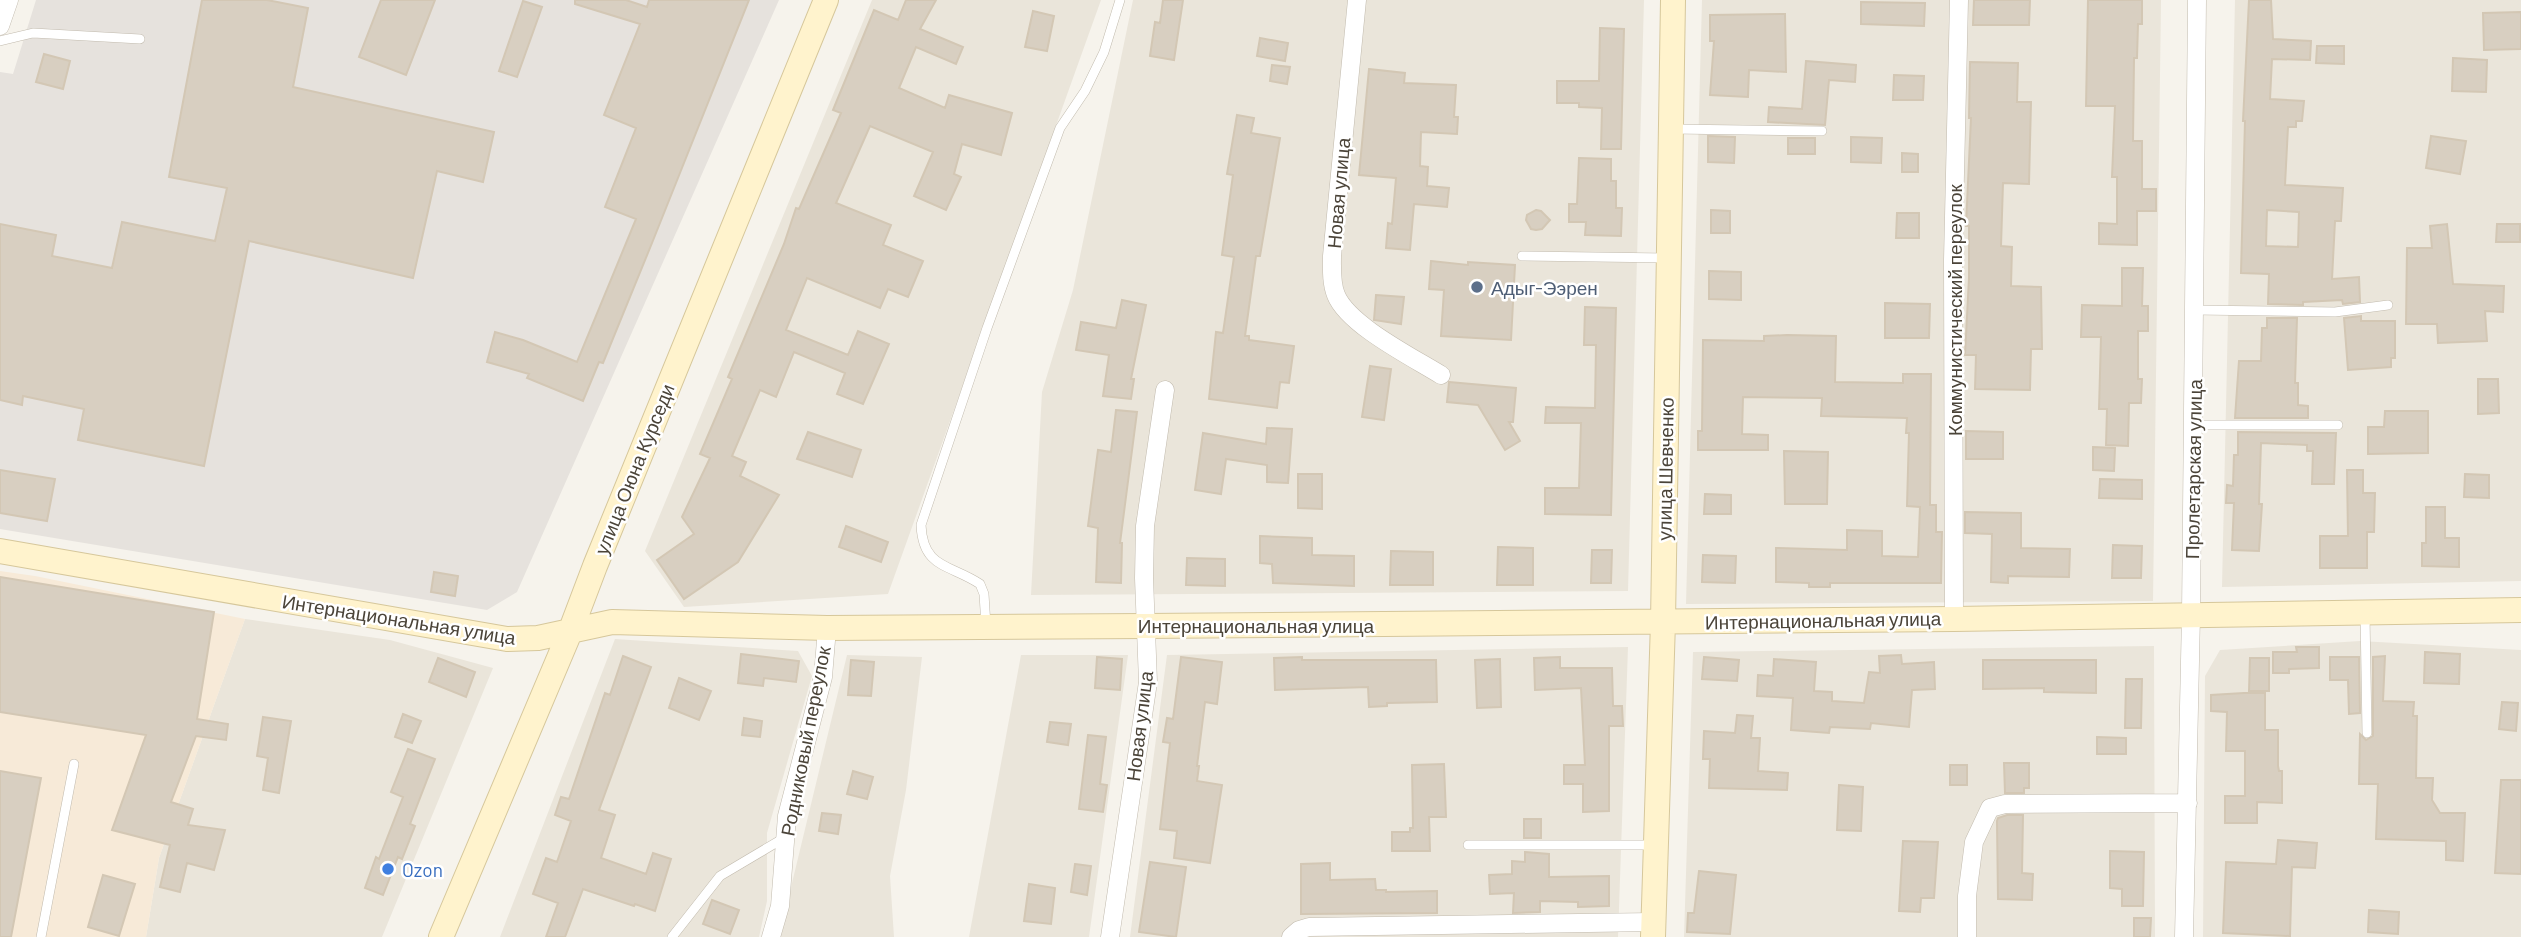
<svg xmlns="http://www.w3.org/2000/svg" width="2521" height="937" font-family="Barlow,sans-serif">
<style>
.residential{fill:#eae5da}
.commercial{fill:#f7ead8}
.industrial{fill:#e6e2dd}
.building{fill:#d8cfc1;stroke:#d3c7b4;stroke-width:2;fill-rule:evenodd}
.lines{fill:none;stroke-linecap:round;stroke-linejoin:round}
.lane-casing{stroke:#c2bbae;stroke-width:10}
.street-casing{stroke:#c2bbae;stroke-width:19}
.secondary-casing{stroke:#d6c79b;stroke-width:26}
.lane{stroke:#fff;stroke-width:9}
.street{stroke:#fff;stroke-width:18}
.secondary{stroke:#fff3cd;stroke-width:24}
.service-dot{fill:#5c6f8a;stroke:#fff;stroke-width:2.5}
.shop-dot{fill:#3f7fe0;stroke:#fff;stroke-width:2.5}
.labels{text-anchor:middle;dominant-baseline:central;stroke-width:5;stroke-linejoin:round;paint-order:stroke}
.street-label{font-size:19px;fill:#4b4439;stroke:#fff}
.service-label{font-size:19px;fill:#4e5e75;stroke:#fff;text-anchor:start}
.shop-label{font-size:19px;fill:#366cbe;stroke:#fff;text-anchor:start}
</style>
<rect width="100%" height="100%" fill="#f6f3ec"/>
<path class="residential" d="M872 0H1101L888 594 684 607 645 551Z
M1133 0H1644L1628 591 1031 595 1042 392 1073 290Z
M1702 0H2161L2153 601 1686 604Z
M2235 0H2521V581L2222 587Z
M245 619 390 640 493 668 382 937H146L159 858Z
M615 639 798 651 812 676 767 833V901L759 937H500Z
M2360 641 2521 650V937H2203L2205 676 2220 650Z
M2154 646 2155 937H1684L1693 652Z
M1628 647 1618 937H1130L1167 655Z
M847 655 922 657 906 790 890 876 894 937H779Z
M1021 655H1128L1089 937H969Z"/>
<path class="commercial" d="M0 571 35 576 245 619 159 858 146 937H0Z"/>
<path class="industrial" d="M36 0H779L517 592 487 610 0 529V72L13 74Z"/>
<path class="building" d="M202 0H267L308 8 293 87 494 132 483 182 437 171 413 278 249 241 204 466 78 440 84 409 23 396 22 405 0 400V224L56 235 52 256 112 268 122 222 215 241 227 188 169 177Z
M381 0H435L406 75 359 57Z
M575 0H626L647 7 649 0H749L652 243 603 363 599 362 583 401 527 378 529 374 487 362 495 332 523 340 577 362 636 219 605 207 636 128 604 115 640 24 575 4Z
M906 0H936L920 29 963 47 956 64 916 47 899 88 945 108 949 95 1012 113 1001 155 962 144 954 174 961 177 946 210 914 196 933 152 870 126 836 203 891 225 883 245 923 261 908 297 888 289 880 308 807 278 786 330 848 355 858 331 889 344 863 404 837 394 845 373 794 352 776 397 760 390 732 456 746 462 740 476 779 495 738 562 684 599 657 560 694 534 682 517 710 458 700 454 732 379 728 377 784 244 796 208 799 209 841 113 833 110 874 10 898 20Z
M1163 0H1183L1174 60 1150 56 1155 22 1160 23Z
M1974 0H2030L2029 25H1973Z
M2088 0H2142V24H2138L2137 58H2134L2133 141H2142V189H2156V211H2137V245L2099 244V223L2117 224V177H2112L2115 106H2086Z
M2249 0H2271L2273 39 2311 41 2310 60 2272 59 2270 99 2304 101 2302 121H2296V127H2288L2285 185 2343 188 2341 221H2335L2332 279 2359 277 2360 302 2343 304 2342 300 2303 302V305L2268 304 2269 274 2241 273 2245 121H2243ZM2267 210 2299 212 2298 247 2266 246Z
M523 1 542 7 517 77 499 71Z
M1861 2 1925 3 1924 26 1861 24Z
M1033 11 1054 16 1047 51 1025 47Z
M2521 12V49L2484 50 2483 13Z
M1785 14 1786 72 1749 70 1748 97 1710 95 1714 41H1710V15Z
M1600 28 1624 29 1621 149H1601L1602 108 1579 107V103H1557V81H1599Z
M1260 38 1288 43 1285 61 1257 56Z
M2317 46H2344V64L2316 63Z
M44 54 70 61 63 89 36 82Z
M2453 58 2487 60 2486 92 2452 91Z
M1806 61 1856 65 1855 82 1829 80 1825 125 1768 122 1769 107 1802 109Z
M1970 62 2018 63 2017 102H2031L2029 184 2003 183 2001 246 2012 247 2011 286 2041 287 2042 349H2031L2030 390 1975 389 1976 355H1965L1969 278V226H1966L1971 118H1969Z
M1272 65 1290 67 1287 84 1270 81Z
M1369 69 1405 73 1404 83 1456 85 1454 117H1458L1457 134 1421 132 1420 166 1428 167 1427 186 1449 188 1447 207 1414 204 1410 250 1386 248 1388 223 1392 224 1396 178 1359 175Z
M1894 75 1924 76 1923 100H1893Z
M1237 115 1254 118 1251 133 1280 138 1260 256H1256L1245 336H1249V340L1294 346 1289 383 1280 382 1277 408 1209 399 1216 332 1223 333 1234 257 1222 255 1233 175 1227 174Z
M1708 136 1735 137 1734 163 1708 162Z
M2431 136 2466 141 2460 174 2426 168Z
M1851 137 1882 138 1881 163 1851 162Z
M1788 138H1815V154H1788Z
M1902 153 1918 154V172H1902Z
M1579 158 1611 159V181H1616V208H1622L1621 236 1585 235 1586 222H1569V204H1577Z
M1536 210 1541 211 1550 220 1542 229 1536 230 1531 229 1526 220 1527 215Z
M1711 210 1730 211V233H1711Z
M1897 213H1919V238H1896Z
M2447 224 2453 284 2504 286 2503 312 2485 311 2487 341 2438 343 2437 324H2406L2407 248H2432L2430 226Z
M2497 224H2520V242H2496Z
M1431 261 1468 265V262L1515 265 1511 340 1441 336 1444 290 1429 289Z
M2122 268H2143L2142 306H2148V331H2138V379H2142L2141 403H2129L2128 446 2106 445 2107 409H2099L2101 337H2081L2082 305 2122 306Z
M1709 271 1741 272V300L1709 299Z
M1376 295 1404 297 1401 324 1374 320Z
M1122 300 1146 305 1131 379H1134L1131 399 1103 396 1109 355 1076 350 1081 322 1116 328Z
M1885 303 1930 304 1929 338H1885Z
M1585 307 1616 308 1611 515 1545 514V488H1579L1581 423H1545L1546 407 1595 408 1596 345H1584Z
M2361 316V321H2395V358H2391V367L2348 370 2344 318Z
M2267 318H2297L2295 383H2298V405L2308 406V418H2235L2239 361H2261L2262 328H2267Z
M1787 335 1836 336 1835 382 1903 383V374H1931L1930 505H1936V532H1942L1941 583H1830V587H1809V583L1776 582V548L1847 550V530L1882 531V556L1918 557 1920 507 1907 506 1909 433H1906L1907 418 1821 416 1822 398 1743 397 1742 434 1768 435V450H1698V431H1702L1703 340 1764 341V336Z
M1370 366 1391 369 1384 420 1362 417Z
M2478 379H2498L2499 413 2478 414Z
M1449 382 1516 388 1513 422H1509L1520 441 1505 450 1478 405 1447 402Z
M1116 410 1137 412 1120 543H1122L1121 583 1096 582 1098 528 1088 526 1098 450 1111 452Z
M2385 411H2428V453L2368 454V427H2384Z
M1267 428 1292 429 1288 483 1267 482V465L1226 459 1221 494 1195 490 1203 433 1266 444Z
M1966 431 2003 432V459H1966Z
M808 432 861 450 852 477 797 459Z
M2238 432 2336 433 2334 484H2312L2313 451H2307V445L2261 443 2259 504H2262L2259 551 2232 550 2234 503H2226L2227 485 2233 486 2234 455H2238Z
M2093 447 2115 448 2114 471 2093 470Z
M1784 451 1828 452 1827 504H1785Z
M0 470 55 479 47 521 0 513Z
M2347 470H2363V493H2375L2374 532H2367V568H2320V536H2348Z
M1298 474H1322V509L1298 508Z
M2465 474 2489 475V498L2464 497Z
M2100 479 2142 480V499L2099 498Z
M1705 494 1731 495V514H1704Z
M2426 507H2445V538H2459V567L2422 566V543H2426Z
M1965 512 2021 513V548L2070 549 2069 577 2008 576V583L1991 582 1992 534 1965 533Z
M846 526 888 542 881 562 839 547Z
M1260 536 1312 538V555L1354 556V586L1273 583 1272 564 1260 563Z
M2113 545 2142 546 2141 578H2112Z
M1498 547 1533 548V585H1497Z
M1592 550H1612L1611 583H1591Z
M1391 551 1433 552V585H1390Z
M1703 555 1736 556 1735 583 1702 582Z
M1187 558 1225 559V586L1186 585Z
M434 572 458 576 455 596 431 592Z
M0 577 214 612 197 719 228 724 226 740 196 736 171 802 193 809 188 825 225 830 214 870 187 863 180 892 160 887 170 845 112 830 146 735 0 712Z
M2296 647H2319V668L2289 669V673H2273V652H2297Z
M2425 652 2460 654 2459 684 2424 683Z
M741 654 799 661 796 682 764 678 763 686 738 683Z
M1901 655 1902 664 1934 662 1935 689 1912 690 1909 727 1871 723 1870 729 1830 727 1829 733 1791 730 1793 698 1757 696 1758 675 1773 676 1774 659 1816 662 1814 691 1832 692V701L1864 703 1869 672 1880 673 1879 656Z
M623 656 651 667 599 810 615 815 601 858 646 874 653 853 671 859 655 911 635 904 634 906 583 889 565 937H546L558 903 533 894 546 858 557 862 571 821 555 815 561 797 569 799 605 693 610 695Z
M2385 656 2383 701 2414 702 2413 716H2417L2416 778H2433L2432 800 2440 813H2465L2463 861 2446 860V841L2376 839 2378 784H2359L2360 734 2366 740 2373 736V657Z
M1097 657 1122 659 1120 690 1095 688Z
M1181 657 1222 662 1217 704 1205 702 1197 766H1199L1197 781 1222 785 1210 863 1174 858 1177 831 1160 829 1170 743 1163 742 1167 718 1173 719Z
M1302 657V660H1436L1437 702 1387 703V706L1369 707 1368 687 1275 690 1274 658Z
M1560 657V668H1612L1613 706H1622L1623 726H1609V811L1583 812V784H1564V765H1585L1581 688 1535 690 1534 658Z
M1704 657 1739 660 1737 681 1702 679Z
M2330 657H2359L2360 713 2349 714 2348 680H2330Z
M438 658 475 672 466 697 429 682Z
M2250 658H2269V691H2249Z
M1500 659 1501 707 1477 708 1475 660Z
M851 660 874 662 871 696 848 695Z
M1983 660H2096V693L2044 692V688L1983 689Z
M679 678 711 691 699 720 669 708Z
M2126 679H2142L2141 728H2125Z
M2244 693H2265V730H2278V766L2279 771H2282V803L2257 802V823H2225V796H2245V751H2226L2227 712 2211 711V695Z
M2502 702 2518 703 2516 731 2499 729Z
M403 714 421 721 412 743 395 737Z
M1737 715 1753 716 1751 738H1760L1758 771 1788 773 1787 790 1709 788 1710 759H1703L1704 731 1735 733Z
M263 717 291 721 279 793 263 790 268 758 257 756Z
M744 718 762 721 760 737 742 735Z
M1050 722 1071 724 1068 745 1047 742Z
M1088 735 1106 737 1100 784 1107 785 1103 812 1079 809Z
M2097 737 2126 738V754H2097Z
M408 749 435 759 410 824 415 826 402 859 398 857 383 895 365 888 376 857 379 859 403 797 391 792Z
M2004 763H2029V788H2024V793H2005Z
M1444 764 1446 817H1429L1430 851H1392V832H1410V828H1413L1412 765Z
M1950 765H1967V785H1950Z
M0 771 41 778 11 937H0Z
M853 771 873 777 867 799 847 794Z
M2501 780H2521V874L2495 873Z
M1839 785 1863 787 1861 831 1837 830Z
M822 813 841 815 838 834 819 831Z
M2007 815H2023L2022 873 2033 874 2032 900 1998 899 1997 821 1998 818Z
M1524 819H1541V838H1524Z
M2278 840 2317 843 2315 868 2292 867 2290 936 2223 933 2226 862 2276 864Z
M1903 841 1938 842 1934 898H1921L1920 912 1899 911Z
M2110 851 2144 852 2143 906H2122V889L2110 888Z
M1525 852 1549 854V877L1609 876V906L1578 907V902L1540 901V912L1513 913 1514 893 1490 894 1489 875 1512 874V861L1525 862Z
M1150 862 1186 867 1176 937 1139 932Z
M1330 863V880L1375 879 1376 890H1386V892L1437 891V913L1301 914V864Z
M1075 864 1091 866 1087 895 1071 892Z
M1699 871 1736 875 1730 934 1687 932 1688 913H1694Z
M103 875 135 884 119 936 88 927Z
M1029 884 1055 888 1051 924 1024 921Z
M712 900 739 910 730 934 703 924Z
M2369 910 2399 912 2398 934 2368 932Z
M2134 918H2151L2150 937H2134Z"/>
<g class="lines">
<g class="lane-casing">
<path id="lane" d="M0 41 33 33 140 39
M1672 129 1822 131
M1522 256 1667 258
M2194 310 2335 312 2388 305
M2193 425H2338
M2365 614 2367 733
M986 626 984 594 980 584C950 564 923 569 921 525L987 328 1060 128 1085 91 1104 52 1120 0
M1468 845H1654
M41 937 74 764
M672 937 720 876 784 838"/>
</g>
<g class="street-casing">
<path id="street" d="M1357 0 1332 256C1332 268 1331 283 1336 295 1348 325 1412 357 1441 375
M0 26 9 0
M1954 619 1953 260 1959 0
M771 937 780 906 787 816 823 677 827 628
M1110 937 1148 682 1144 578 1145 526 1165 390
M1291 937 1299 930 1309 927 1653 922
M1967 937V896L1974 842 1990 808 2005 804 2188 803
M2184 937 2191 615 2197 0"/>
</g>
<g class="secondary-casing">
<path id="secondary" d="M0 551 507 639 538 638 612 622 827 628 1145 626 1954 619 2521 610
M441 937 570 632 595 566 826 0
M1653 937 1663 622 1673 0"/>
</g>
<use href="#lane" class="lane"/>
<use href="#street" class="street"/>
<use href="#secondary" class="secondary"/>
</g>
<circle class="service-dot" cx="1477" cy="287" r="7"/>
<circle class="shop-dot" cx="388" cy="869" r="7"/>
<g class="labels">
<g class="street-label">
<text transform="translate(1338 193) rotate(-85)">Новая улица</text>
<text transform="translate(1954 310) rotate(-90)">Коммунистический переулок</text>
<text transform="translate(634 469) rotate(-68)">улица Оюна Курседи</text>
<text transform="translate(1665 469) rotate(-89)">улица Шевченко</text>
<text transform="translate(2193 469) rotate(-89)">Пролетарская улица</text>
<text transform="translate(399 619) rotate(9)">Интернациональная улица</text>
<text transform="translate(1823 620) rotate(-1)">Интернациональная улица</text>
<text x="1256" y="625">Интернациональная улица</text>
<text transform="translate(1139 726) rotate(-83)">Новая улица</text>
<text transform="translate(805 741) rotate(-79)">Родниковый переулок</text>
</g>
<g class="service-label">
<text x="1491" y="287">Адыг-Ээрен</text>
</g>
<g class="shop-label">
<text x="402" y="869">Ozon</text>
</g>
</g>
</svg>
